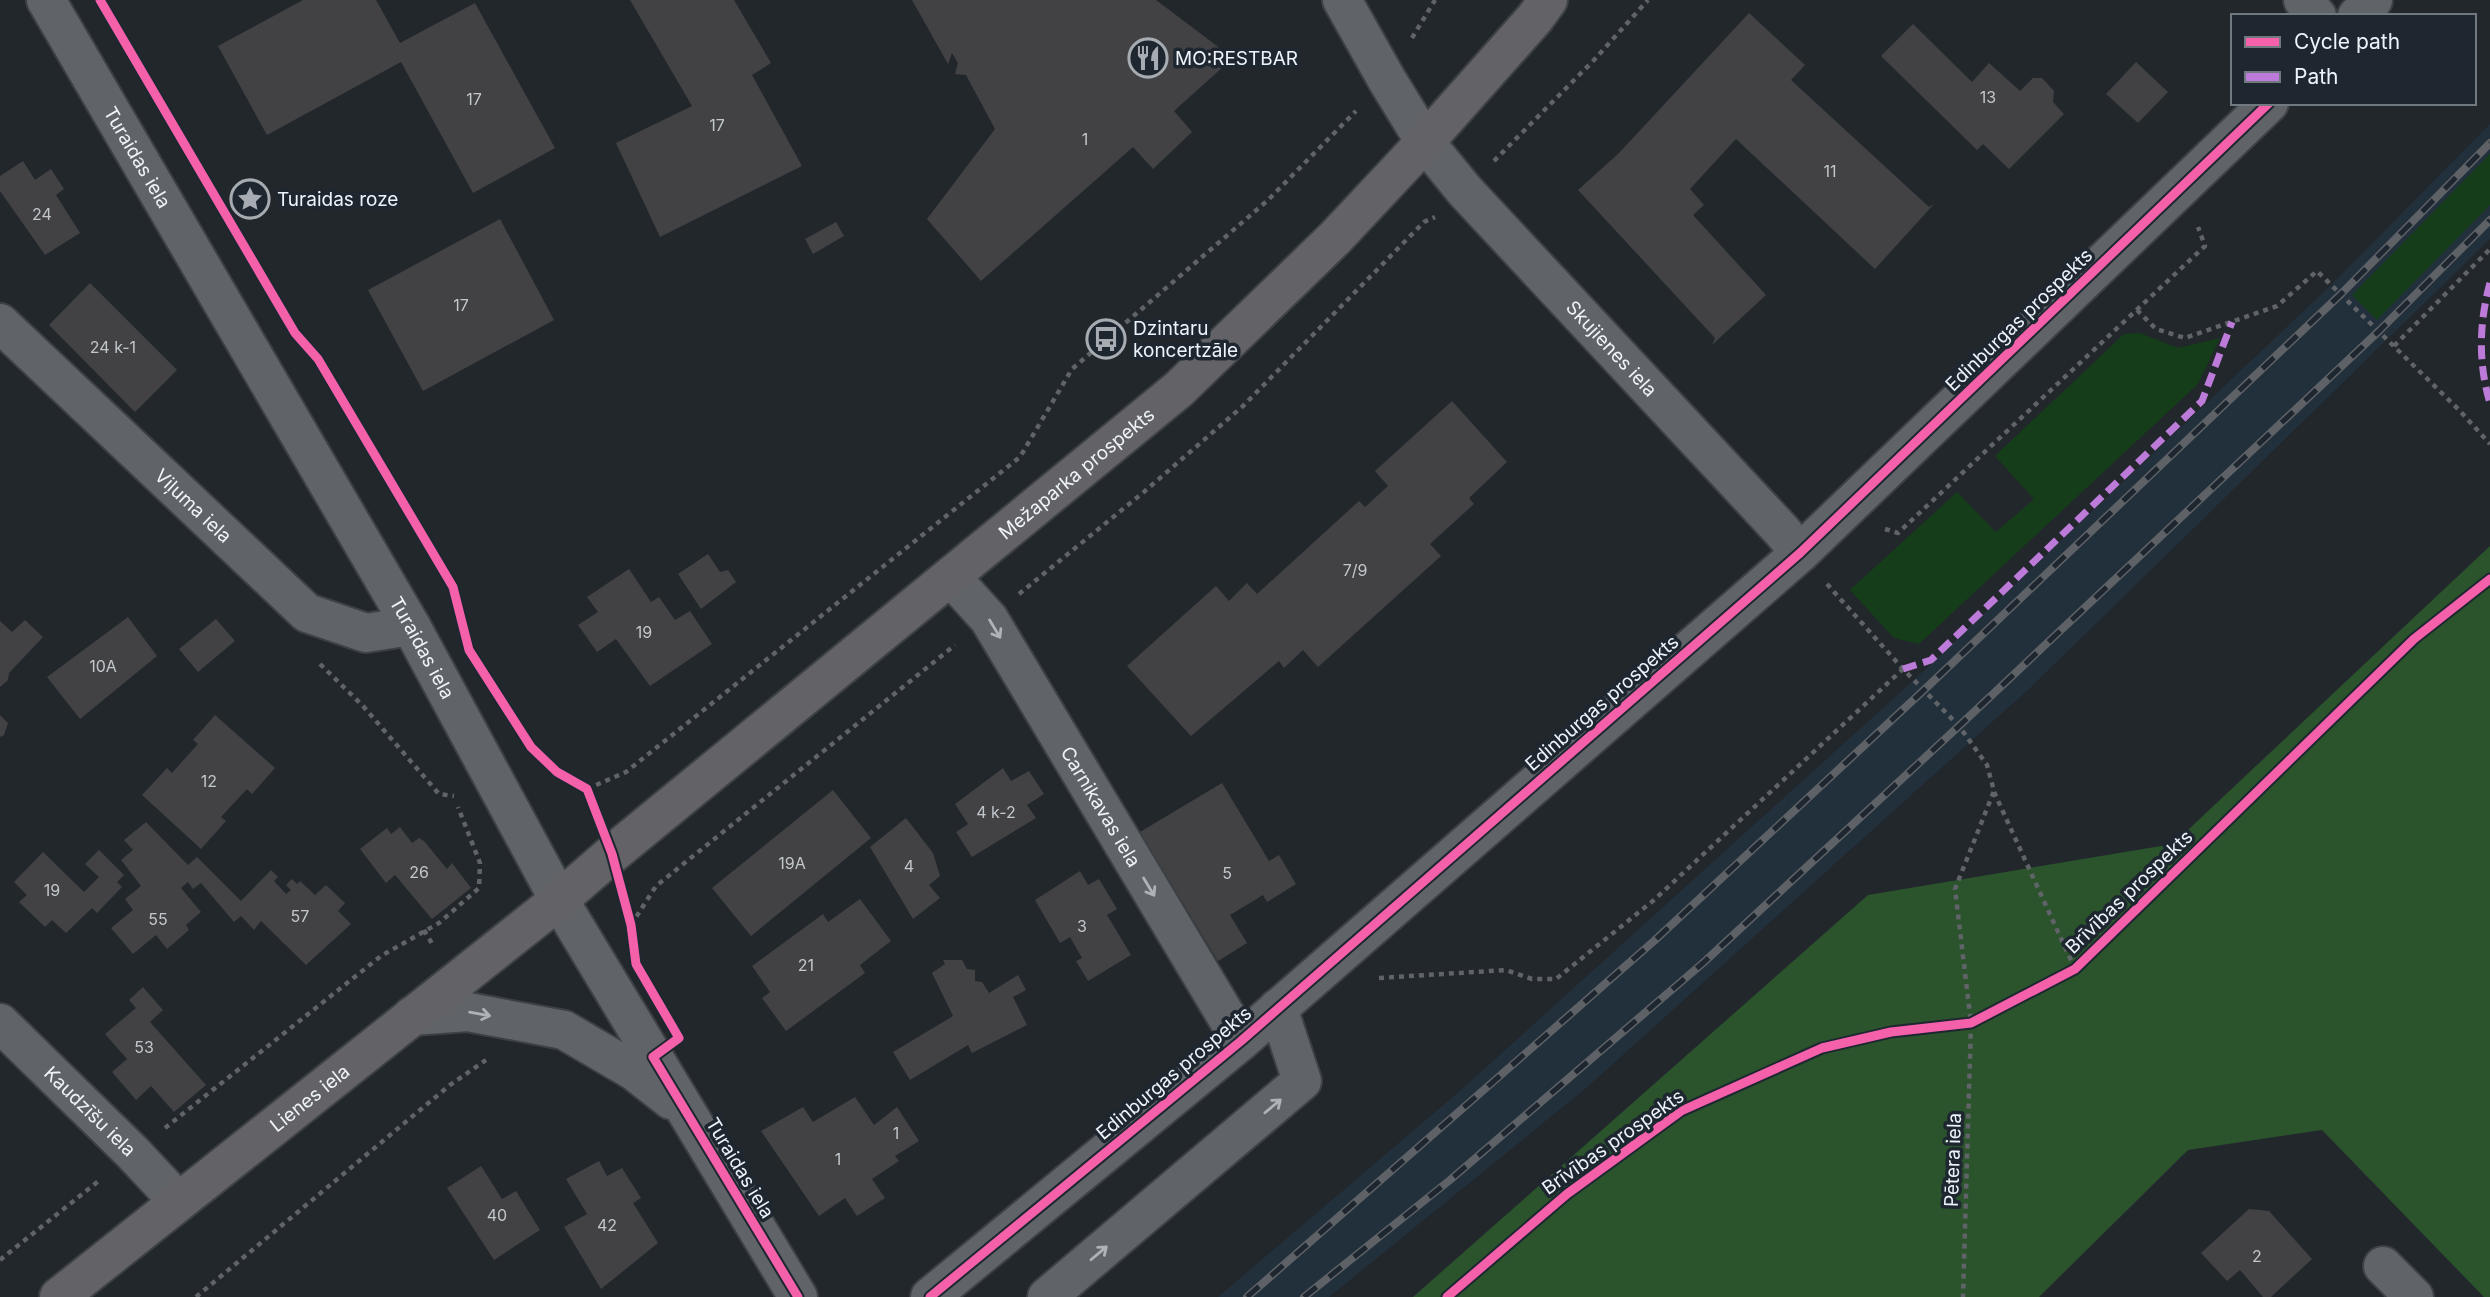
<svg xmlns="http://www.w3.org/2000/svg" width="2490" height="1297" font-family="Inter,sans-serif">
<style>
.built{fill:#22303c}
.green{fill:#163d19}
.forest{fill:#2b542d}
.building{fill:#424244}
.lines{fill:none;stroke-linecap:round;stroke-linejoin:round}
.minor-casing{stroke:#3d4145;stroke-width:42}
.major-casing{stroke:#3d4145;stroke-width:42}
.path{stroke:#606468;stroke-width:4.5;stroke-dasharray:5 5;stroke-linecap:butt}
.minor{stroke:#606468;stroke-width:38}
.major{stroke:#636367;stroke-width:38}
.rail-casing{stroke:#5e6266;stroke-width:8}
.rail{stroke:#1e2730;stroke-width:5;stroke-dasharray:16;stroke-linecap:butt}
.quiet{stroke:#bd7bd9;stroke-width:7;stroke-dasharray:14 7;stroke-linecap:butt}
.cycleway-casing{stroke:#1e2730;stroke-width:13}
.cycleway{stroke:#f560ab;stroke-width:9}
.oneway{stroke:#aeb3b8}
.labels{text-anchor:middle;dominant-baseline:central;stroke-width:7;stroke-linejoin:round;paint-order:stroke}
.number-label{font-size:16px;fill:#c2c7cc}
.poi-label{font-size:19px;fill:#edf3f9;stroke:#1e2730;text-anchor:start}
.street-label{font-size:19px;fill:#edf3f9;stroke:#1e2730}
</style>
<rect width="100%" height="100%" fill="#22272c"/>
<path class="built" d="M2490 124V239L2030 688 1585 1089 1329 1297H1218L1461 1090 1914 680 2331 285Z"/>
<path class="green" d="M2490 154V205L2377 320 2352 295Z
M2140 333 2178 348 2220 338 2198 384 1919 644 1894 638 1850 590 1957 492 1996 532 2034 499 1995 456 2124 334Z"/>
<path class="forest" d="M2490 546V1297H2484L2322 1130 2188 1150 2039 1297H1413L1868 895 2173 844Z"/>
<path class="building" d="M303 0H376L400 43 475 3 555 148 473 193 401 62 267 135 218 46Z
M630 0H734L771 63 752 75 802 166 660 237 616 143 692 106Z
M912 0H1156L1233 58 1174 111 1192 132 1153 169 1133 147 981 281 927 219 995 129 966 75 955 74 958 63 952 53 948 64Z
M1749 13 1805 65 1791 80 1929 207 1934 204 1875 269 1736 139 1690 189 1704 205 1693 215 1766 295 1712 345 1715 338 1578 190 1619 153Z
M1913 24 1972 82 1989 63 2020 91 2033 78H2042L2054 91 2053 102 2064 114 2009 169 1983 144 1977 150 1881 56Z
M2136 62 2168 92 2138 123 2106 94Z
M23 161 35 180 51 169 64 189 56 195 80 233 45 255 0 191V176Z
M500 219 554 320 423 391 368 290Z
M836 222 844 236 813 254 805 239Z
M90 283 177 370 135 412 49 325Z
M1452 401 1507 462 1469 498 1474 504 1430 544 1441 556 1318 667 1303 650 1284 668 1279 661 1191 736 1127 666 1216 586 1229 601 1247 583 1257 594 1359 501 1365 507 1388 486 1375 471Z
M708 554 720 572 728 570 736 582 701 609 678 574Z
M629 569 651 602 659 597 675 620 690 611 712 644 650 686 616 639 597 652 578 625 598 612 587 597Z
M128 617 157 656 80 719 47 677Z
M216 619 235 641 198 672 179 649Z
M25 620 43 637 9 673 8 680 0 687V621L12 632Z
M0 715 8 723 4 735 0 737Z
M215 715 275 768 252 794 247 789 221 817 226 821 201 849 142 795 167 768 172 773 198 744 193 740Z
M1003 768 1011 781 1029 771 1044 794 1027 805 1036 818 972 857 956 832 968 824 955 804Z
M1222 783 1269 861 1279 855 1296 884 1267 902 1263 895 1230 915 1247 943 1218 961 1140 832Z
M833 790 871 838 751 936 712 888Z
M906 818 933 853 940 876 929 885 940 898 913 919 870 847Z
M146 822 188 865 197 857 241 901 271 870 278 877 274 881 286 894 291 890 286 885 292 879 297 884 300 881 315 895 326 885 345 903 338 911 351 924 306 965 261 921 254 930 241 916 234 922 201 883 193 889 188 882 181 888 201 912 186 925 189 930 167 949 156 935 133 954 111 928 133 910 125 899 141 886 121 860 133 850 124 840Z
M400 827 412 843 419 838 424 841 447 869 452 863 471 888 432 919 395 875 386 883 360 849 387 828 391 834Z
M99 850 124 875 117 882 122 887 97 913 92 908 66 933 52 920 45 927 19 902 27 895 14 882 43 852 84 892 99 877 85 864Z
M1080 871 1088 885 1099 879 1117 909 1107 915 1131 955 1088 981 1076 961 1082 958 1070 937 1060 943 1035 900Z
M860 899 891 941 860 965 865 973 786 1031 762 998 770 992 752 966 823 914 828 922Z
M943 960H962L967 969 975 970V981L982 982 989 993 1018 975 1026 990 1013 997 1027 1025 972 1053 968 1045 910 1080 893 1052 953 1016 932 973 945 964Z
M143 987 163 1010 150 1022 206 1085 174 1112 151 1086 136 1100 112 1072 127 1059 105 1034 136 1008 129 1000Z
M855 1097 874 1125 897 1107 919 1141 895 1156 899 1161 872 1179 885 1198 857 1216 845 1198 819 1216 761 1131 803 1107 813 1122Z
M599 1161 607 1176 622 1168 641 1198 633 1203 658 1243 601 1289 564 1227 587 1214 566 1179Z
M481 1166 502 1199 516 1191 540 1230 494 1260 447 1188Z
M2249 1209 2269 1211 2312 1259 2271 1297H2263L2240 1270 2227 1281 2201 1253Z"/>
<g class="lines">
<g class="minor-casing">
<g id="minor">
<path id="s1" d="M46 0 411 626 559 900 798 1297"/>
<path id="s2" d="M1342 0 1387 80 1425 142 1465 191 1782 531 1800 553"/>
<path d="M2303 0 2317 16"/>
<path d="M2357 16 2373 0"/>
<path id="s3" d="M0 323 307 613 366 633 411 626"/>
<path id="s4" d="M951 577 989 619 1241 1041"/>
<path d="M412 1016 468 1012 564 1030 634 1071 671 1100"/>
<path id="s5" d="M0 1023 133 1153 178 1201"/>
<path d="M2383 1266 2414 1297"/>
<path d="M930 1297 1241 1041 1800 553 2269 103"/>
<path d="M1047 1297 1302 1081 1278 1008"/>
</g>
</g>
<g class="major-casing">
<g id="major">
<path id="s6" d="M59 1297 559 900 612 854 1179 389 1335 238 1425 142 1535 18 1548 0"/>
</g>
</g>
<path class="path" d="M100 0 295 333 318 359 453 587 464 631
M1412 38 1435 0
M1494 161 1594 60 1648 0
M2137 310 2156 329 2185 338 2277 306 2317 271 2460 411 2490 444
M2394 346 2490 249
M1885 529 1898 533 2205 246 2198 227
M1827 584 1903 669 1959 726 1987 765 1994 791 1955 889 1971 1023 1963 1297
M1019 594 1145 491 1243 406 1424 222 1435 217
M320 664 363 706 439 794 454 796
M508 711 531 747 557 772 587 789 596 813
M587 789 626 772 1020 457 1072 369 1267 201 1356 111
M1994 792 2075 969
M624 897 633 936
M631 925 656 886 955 645
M424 930 434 947
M1379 978 1506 970 1532 979H1556L1654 900 1903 669
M165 1128 381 956 439 923 479 888 480 863 458 807
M0 1260 101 1179
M196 1297 450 1085 486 1060"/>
<use href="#minor" class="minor"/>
<use href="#major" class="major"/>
<g class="rail-casing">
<path id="rail" d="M1247 1297 1654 941 1924 690 2341 294 2490 143
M1304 1297 1450 1180 1703 963 1959 726 2379 331 2490 220"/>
</g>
<use href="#rail" class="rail"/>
<path class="quiet" d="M2490 283C2479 323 2478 363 2490 403
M1903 669 1931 660 2202 401 2232 322"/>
<g class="cycleway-casing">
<path id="cycleway" d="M100 0 295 333 318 359 453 587 469 650 531 747 557 772 587 789 612 854 631 925 636 964 679 1038 653 1057 798 1297
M930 1297 1241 1041 1800 553 2269 103
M1447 1297 1567 1194 1681 1111 1822 1048 1891 1032 1971 1023 2075 969 2414 639 2490 579"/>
</g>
<use href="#cycleway" class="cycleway"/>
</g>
<defs><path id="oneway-shaft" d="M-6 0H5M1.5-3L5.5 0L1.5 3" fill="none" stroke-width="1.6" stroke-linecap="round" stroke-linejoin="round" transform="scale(1.75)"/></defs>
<g class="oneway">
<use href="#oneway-shaft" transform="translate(995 629) rotate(59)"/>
<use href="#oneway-shaft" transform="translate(1149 887) rotate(59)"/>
<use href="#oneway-shaft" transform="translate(480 1014) rotate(10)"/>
<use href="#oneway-shaft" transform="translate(1273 1106) rotate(-40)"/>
<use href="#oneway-shaft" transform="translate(1099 1253) rotate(-40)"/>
</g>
<defs>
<g id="restaurant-ring" transform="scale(2.0125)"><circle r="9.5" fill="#1e2730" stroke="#a6acb1" stroke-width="1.5"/><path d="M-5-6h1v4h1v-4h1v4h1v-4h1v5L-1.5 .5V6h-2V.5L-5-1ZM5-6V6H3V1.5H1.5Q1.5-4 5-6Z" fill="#a6acb1"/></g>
<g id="sight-ring" transform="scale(2.0125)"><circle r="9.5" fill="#1e2730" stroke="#a6acb1" stroke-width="1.5"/><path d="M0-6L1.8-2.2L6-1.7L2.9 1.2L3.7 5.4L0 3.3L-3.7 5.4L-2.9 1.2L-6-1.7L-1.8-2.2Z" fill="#a6acb1"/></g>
<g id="bus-ring" transform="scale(2.0125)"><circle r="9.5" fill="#1e2730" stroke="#a6acb1" stroke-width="1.5"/><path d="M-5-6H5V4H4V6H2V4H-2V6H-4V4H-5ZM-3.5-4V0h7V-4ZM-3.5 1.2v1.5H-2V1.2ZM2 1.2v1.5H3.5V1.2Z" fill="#a6acb1"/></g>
</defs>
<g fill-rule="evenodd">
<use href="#restaurant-ring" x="1148" y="58"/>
<use href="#sight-ring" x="250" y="199"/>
<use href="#bus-ring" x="1106" y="339"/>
</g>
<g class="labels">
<g class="number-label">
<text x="1988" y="97">13</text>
<text x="474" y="99">17</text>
<text x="717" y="125">17</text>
<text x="1085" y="139">1</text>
<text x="1830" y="171">11</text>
<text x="42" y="214">24</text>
<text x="461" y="305">17</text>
<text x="113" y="347">24 k-1</text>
<text x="1355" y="570">7/9</text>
<text x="644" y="632">19</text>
<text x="103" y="666">10A</text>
<text x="209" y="781">12</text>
<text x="996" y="812">4 k-2</text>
<text x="792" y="863">19A</text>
<text x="909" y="866">4</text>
<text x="419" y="872">26</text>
<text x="1227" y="873">5</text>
<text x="52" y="890">19</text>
<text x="300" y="916">57</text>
<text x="158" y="919">55</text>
<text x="1082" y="926">3</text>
<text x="806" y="965">21</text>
<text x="144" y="1047">53</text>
<text x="896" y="1133">1</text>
<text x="838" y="1159">1</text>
<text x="497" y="1215">40</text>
<text x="607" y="1225">42</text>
<text x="2257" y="1256">2</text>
</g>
<g class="poi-label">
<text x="1175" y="58">MO:RESTBAR</text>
<text x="277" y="199">Turaidas roze</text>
<text x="1133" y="328">Dzintaru<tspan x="1133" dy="22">koncertzāle</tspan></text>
</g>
<g class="street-label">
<text stroke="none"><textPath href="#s1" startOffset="182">Turaidas iela</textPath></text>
<text transform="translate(2019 320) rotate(-44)">Edinburgas prospekts</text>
<text stroke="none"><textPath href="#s2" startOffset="443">Skujienes iela</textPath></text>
<text stroke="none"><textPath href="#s6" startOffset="1309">Mežaparka prospekts</textPath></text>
<text stroke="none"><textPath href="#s3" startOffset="266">Viļuma iela</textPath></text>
<text stroke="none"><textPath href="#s1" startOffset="749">Turaidas iela</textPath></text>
<text transform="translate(1602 703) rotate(-41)">Edinburgas prospekts</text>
<text stroke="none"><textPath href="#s4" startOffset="275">Carnikavas iela</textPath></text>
<text transform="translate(2129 892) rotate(-44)">Brīvības prospekts</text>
<text transform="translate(1174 1073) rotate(-40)">Edinburgas prospekts</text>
<text stroke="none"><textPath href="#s6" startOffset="320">Lienes iela</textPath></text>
<text stroke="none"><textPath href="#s5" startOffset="126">Kaudzīšu iela</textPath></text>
<text transform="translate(1613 1142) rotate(-35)">Brīvības prospekts</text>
<text transform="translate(1953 1160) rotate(-88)">Pētera iela</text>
<text transform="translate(740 1168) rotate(59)">Turaidas iela</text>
</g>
</g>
<rect x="2231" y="14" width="245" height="91" fill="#1e2730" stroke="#717980" stroke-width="2"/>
<rect x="2245" y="37" width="35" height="10" fill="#f560ab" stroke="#717980" stroke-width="2"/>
<text x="2294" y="49" font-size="21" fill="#edf3f9">Cycle path</text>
<rect x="2245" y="72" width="35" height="10" fill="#bd7bd9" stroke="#717980" stroke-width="2"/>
<text x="2294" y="84" font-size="21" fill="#edf3f9">Path</text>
</svg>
